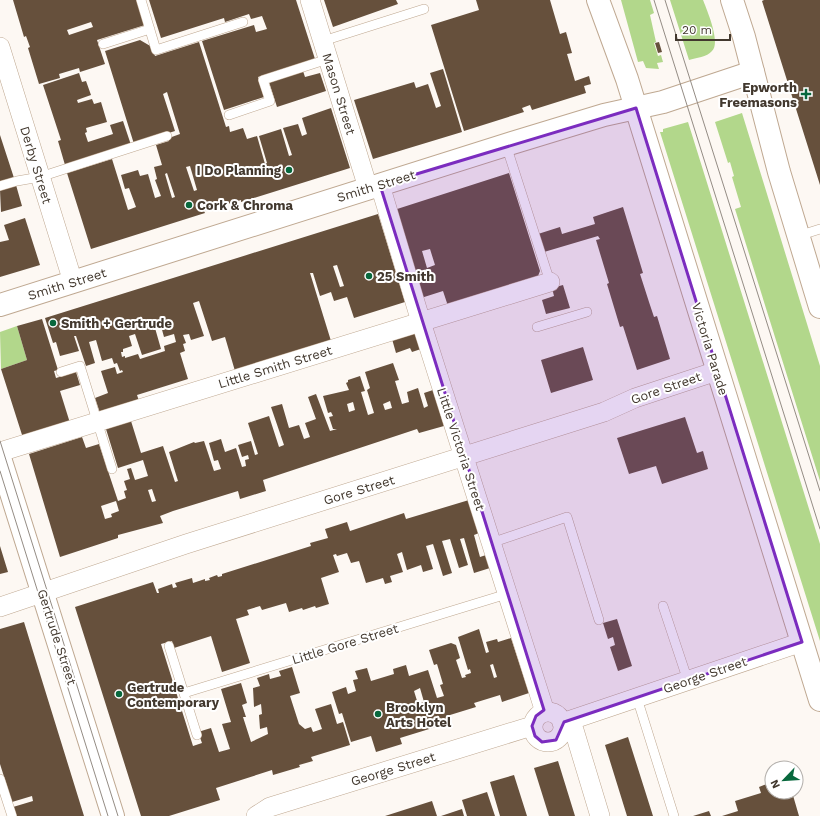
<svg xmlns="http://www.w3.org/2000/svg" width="820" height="816" font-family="'Work Sans',sans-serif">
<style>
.green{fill:#b2d78b}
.building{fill:#66503c;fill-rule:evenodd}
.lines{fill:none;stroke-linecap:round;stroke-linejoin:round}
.lane-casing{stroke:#bfa891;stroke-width:10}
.street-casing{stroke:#bfa891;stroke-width:20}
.secondary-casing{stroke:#bfa891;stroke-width:24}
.primary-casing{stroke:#bfa891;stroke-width:24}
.lane{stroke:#fff;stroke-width:9}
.street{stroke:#fff;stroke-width:19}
.secondary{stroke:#fff;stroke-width:22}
.primary{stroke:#fff;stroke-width:22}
.tram{stroke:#948c84;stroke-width:1}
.marked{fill:#7b2cbf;fill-opacity:0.2;stroke:#7b2cbf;stroke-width:3;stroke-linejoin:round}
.poi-dot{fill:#08683d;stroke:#fff;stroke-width:1.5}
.labels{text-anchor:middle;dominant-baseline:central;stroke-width:4;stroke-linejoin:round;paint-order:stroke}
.poi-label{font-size:13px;font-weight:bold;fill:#42382e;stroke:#fff;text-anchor:start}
.street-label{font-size:13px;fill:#42382e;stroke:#fff}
</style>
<rect width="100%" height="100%" fill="#fdf8f3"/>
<path class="green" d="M621 0H650L654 13 650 15 656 42 654 43 658 56 661 55 663 62 657 63 659 69 646 68 643 61 638 62Z
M670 0H703C707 10 721 43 712 51 707 57 696 58 689 60Z
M742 113 820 366V481L735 209 741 207 732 177 734 176 730 162 728 163 715 122Z
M688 122 820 544V641L660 132H663V129Z
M17 326 27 360 1 369 0 332Z"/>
<path class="building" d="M13 0H137L145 25 97 40 105 64 80 72 79 68 59 74 60 78 39 84 28 48 30 47 26 36 24 37ZM91 22 93 27 69 35 67 30Z
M149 0H296L315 59 258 77 264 97 224 110 202 41 254 25 256 32 267 29 262 16 251 19 249 14 225 22 224 18 161 38Z
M324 0H396L398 4 333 27Z
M476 0H550L560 34 566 32 572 53 567 54 575 81 589 76 591 84 584 86 586 93 532 110 530 105 522 108 524 112 464 131 431 25 479 10Z
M764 0H820V185L762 1Z
M140 40 152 47 155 56 199 42 226 127 229 126 230 132 243 128 247 139 257 136 265 164 267 163 259 136 281 129 289 156 292 155 283 128 298 124 302 136 307 134 302 118 331 108 350 168 241 202V200L204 211 205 213 91 249 67 173 112 159 128 210 136 207 129 188 125 189 121 175 138 170 140 176 148 174 155 198 161 196 155 180 157 179 154 167 162 165 156 145 169 141V138L180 134 167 92 163 94 175 131 134 144 105 51ZM190 166 197 190 194 191 186 167ZM167 173 175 197 172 198 165 174Z
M659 42 662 52 658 53 655 43Z
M443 69 462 132 373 159 354 100 414 82 416 88 428 84 436 108 441 106 430 73Z
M303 71 305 77 320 73 326 91 277 107 269 82Z
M79 73 82 82 86 81 91 95 77 100 78 103 92 99 94 104 101 102 107 122 86 128 87 132 85 133 88 142 113 134 110 125 123 121 131 145 65 165 58 141 61 140 43 85Z
M0 135 14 178 0 182Z
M509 173 540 271 538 276 448 306 443 291 421 298 394 210ZM430 249 435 265 427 268 422 251Z
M16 185 22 206 1 212 0 190Z
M623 207 643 273 640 274 649 302 654 317 657 316 670 359 637 370 623 326 620 327 607 284 609 283 596 240 600 239 598 236 544 252 538 234 560 227 562 234 595 224 593 217Z
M378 214 405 302 354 318 347 297 334 301 331 292 320 296 313 273H310L331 341 235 371 225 337 212 341 199 301 193 303 204 336 191 340 189 334 183 335 186 343 183 344 185 351 180 353 188 379 137 395 139 401 100 413 95 398 108 393 101 371 115 367 117 374 123 372 122 370 120 371 117 363 114 364 112 358 102 361 96 340 89 342 95 363 86 366 76 336H74L79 351 60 356 56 342 53 343 45 318ZM337 265 344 286 340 287 333 266ZM161 326 164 337 174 334 176 342 164 346 165 351 140 359 138 354 125 358V356L122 357 121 352H123V349L132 346 129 336 135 334 142 355 161 349 155 328Z
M25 218 40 265 0 277V242L9 240 4 225Z
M563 285 570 308 546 314 542 300 554 296 552 288Z
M42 319 58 370 54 371 56 378 76 372 80 385 60 391 70 423 23 438 1 369 27 360 17 326Z
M415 331 421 349 412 352 410 348 396 353 392 339Z
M583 347 593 380 551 393 541 360Z
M393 363 399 380 395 381 402 404 409 402 407 392 418 388 424 408 428 406 424 393 433 390 444 426 419 433 417 429 263 480 266 491 240 499 238 491 173 511 160 516 163 523 118 535V538L60 557 29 454 82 437 86 448 99 444 118 501 126 498 124 491 127 490 124 481 130 479 127 469 131 468 135 480 148 476 143 460 118 468 106 429 131 421 141 453 163 446 175 482 178 481 169 452 194 442 195 443 204 441 214 471 221 469 218 460 214 461 209 443 221 439 225 452 236 448 242 467 246 466 245 460 249 459 248 455 242 457 238 445 251 441 255 455 258 454 248 423 269 416 279 447 284 445 271 407 282 404 289 428 299 425 304 439 310 437 305 423 316 419 308 397 316 394 330 431 337 429H333L329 417 333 416 331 412 328 413 323 396 349 390 346 383 348 382V380L360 376 365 391 361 392 368 415 374 413 367 390 370 388 365 372ZM390 401 392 408 385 410 383 404ZM353 402 355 410 349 412 347 404ZM152 489 156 501 152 502 148 490ZM116 501 119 511 111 514 112 517 105 519 101 506Z
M685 417 697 453 703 451 708 469 662 484 656 466 629 474 617 438Z
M469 500 479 533 474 535 480 557 486 555 490 568 474 573 464 538 460 539 468 565 459 568 450 539 442 541 452 573 443 576 433 544 426 546 433 569 423 572 421 565 407 570 402 552 397 554 403 572 390 576 392 582 385 584 383 578 366 583 359 561 351 563 347 553 337 556 336 554 333 555 339 572 321 578 329 604 316 608 315 606 303 610 302 608 289 612 286 603 262 610 260 606 247 610 249 615 236 619 250 663 222 672 211 636 174 648 172 641 161 644 193 746 202 743 198 732 211 728 219 752 230 749 222 724 231 722 221 689 241 683 247 703 242 705 246 717H243L251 742 268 734 267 727 260 729 259 715 262 714 261 704 254 707 253 688 260 686 257 678 269 674 270 679 281 676 279 671 292 667 300 693 290 696 299 724 305 729 311 727 313 732 322 729 315 709 331 704 337 724 343 722 350 745 311 757 313 761 299 765 300 767 273 775 272 770 216 788 220 800 169 816H141L75 607 153 582 157 593H159L158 589 172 584 173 588 177 587 175 583 192 578 193 583 205 579V581L210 580 209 578 217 575 218 577 222 576V574L311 546 310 543 328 538 325 529 347 522 350 531 404 513 406 519Z
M0 546 8 572 0 574Z
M617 619 632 666 618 671 610 647 615 645 613 637 608 639 603 623Z
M24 622 36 661 84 816H16L13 807 33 801 32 796 12 802 0 764V629Z
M479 629 486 653 489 652 486 642 497 639 498 642 511 638 529 693 502 702 500 695 474 703 476 707 450 715 452 722 400 738 402 744 376 752 371 736 351 742 342 713 339 714 332 692 346 687 348 694 356 691 353 680 358 679 355 671 367 668 371 681 394 674 393 669 406 665 409 676 428 670 437 698 444 696 440 685 443 684 437 664 434 665 429 650 451 643 456 645 460 658 456 660 462 678 466 677 465 675 471 673 470 669 468 670 458 637ZM493 664 497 677 494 678 490 665ZM420 688 424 702 418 704 414 691Z
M628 737 653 816H627L605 745Z
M558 761 575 816H549L534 768Z
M514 775 527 816H500L490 782Z
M772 782V792H792L799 816H722L738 811 735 801 761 793 759 787Z
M487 792 495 816H467L462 800Z
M432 801 437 816H385Z
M462 809 464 816H441Z
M709 811 711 816H693Z"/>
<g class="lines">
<g class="lane-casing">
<path id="lane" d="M141 0 156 50 243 22
M323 41 424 9
M103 44 150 29
M229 115 270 101 263 80 328 59
M506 145 550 282
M0 186 17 181 40 177 167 136
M798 236 820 229
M537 327 587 312
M61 372 80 366 112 469
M491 543 567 517 599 620
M663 606 688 681
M169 646 197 735
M184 693 507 594
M637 698 674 816
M0 779 12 816"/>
</g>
<g class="street-casing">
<path id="street" d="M310 0 368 188
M0 47 73 282
M380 185 421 322 545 712
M0 452 550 282
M0 607 186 544 604 412 635 398 717 371
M533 727a15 15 0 1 1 30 0a15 15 0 1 1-30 0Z
M571 720 600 816
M562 723 802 642
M256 816 270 807 532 726"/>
</g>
<g class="secondary-casing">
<path id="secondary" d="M0 305 512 143 604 115 663 102 753 72
M0 458 113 816"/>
</g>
<g class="primary-casing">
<path id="primary" d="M598 0 627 79 820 700
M732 0 744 37 779 172 820 307"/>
</g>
<use href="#lane" class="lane"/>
<use href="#street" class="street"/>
<use href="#secondary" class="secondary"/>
<use href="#primary" class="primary"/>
<path class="tram" d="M654 0 820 529
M665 0 820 491
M0 441 118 816
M0 471 108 816"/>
</g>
<path class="marked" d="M636 108 802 642 564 722 556 740 542 742 535 736 532 726 536 716 544 710 380 185Z"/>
<g class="poi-dot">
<path d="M804 88h4v4h4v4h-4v4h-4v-4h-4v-4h4z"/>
<circle cx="289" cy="170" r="4"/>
<circle cx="189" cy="205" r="4"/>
<circle cx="369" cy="276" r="4"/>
<circle cx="53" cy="323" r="4"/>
<circle cx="119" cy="694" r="4"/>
<circle cx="378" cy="714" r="4"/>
</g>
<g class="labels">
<g class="poi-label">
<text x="797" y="87" text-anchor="end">Epworth<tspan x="797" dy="15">Freemasons</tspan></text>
<text x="281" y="170" text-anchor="end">I Do Planning</text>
<text x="197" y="205">Cork &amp; Chroma</text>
<text x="377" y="276">25 Smith</text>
<text x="61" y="323">Smith + Gertrude</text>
<text x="127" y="687">Gertrude<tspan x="127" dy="15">Contemporary</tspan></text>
<text x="386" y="707">Brooklyn<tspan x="386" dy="15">Arts Hotel</tspan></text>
</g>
<g class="street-label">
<text transform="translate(339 94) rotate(73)">Mason Street</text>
<text transform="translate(36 165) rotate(73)">Derby Street</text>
<text transform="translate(376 186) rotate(-17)">Smith Street</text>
<text transform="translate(67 284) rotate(-17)">Smith Street</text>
<text transform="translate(710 349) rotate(73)">Victoria Parade</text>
<text transform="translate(275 367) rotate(-17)">Little Smith Street</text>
<text transform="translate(666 388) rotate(-19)">Gore Street</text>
<text transform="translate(461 449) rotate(72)">Little Victoria Street</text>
<text transform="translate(359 490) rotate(-17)">Gore Street</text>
<text transform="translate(57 637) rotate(72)">Gertrude Street</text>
<text transform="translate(345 644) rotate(-17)">Little Gore Street</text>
<text transform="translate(705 675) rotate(-19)">George Street</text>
<text transform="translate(393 769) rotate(-17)">George Street</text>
</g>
</g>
<g transform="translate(784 780) rotate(245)"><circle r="19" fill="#ffffff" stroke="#b3afab"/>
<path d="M0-3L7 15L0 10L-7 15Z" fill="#08683d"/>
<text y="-6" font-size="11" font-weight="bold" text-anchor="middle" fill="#42382e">N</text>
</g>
<path d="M676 34v6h54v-6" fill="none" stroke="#42382e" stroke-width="2"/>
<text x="682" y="34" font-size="12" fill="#42382e" stroke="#ffffff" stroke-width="3" paint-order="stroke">20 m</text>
</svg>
